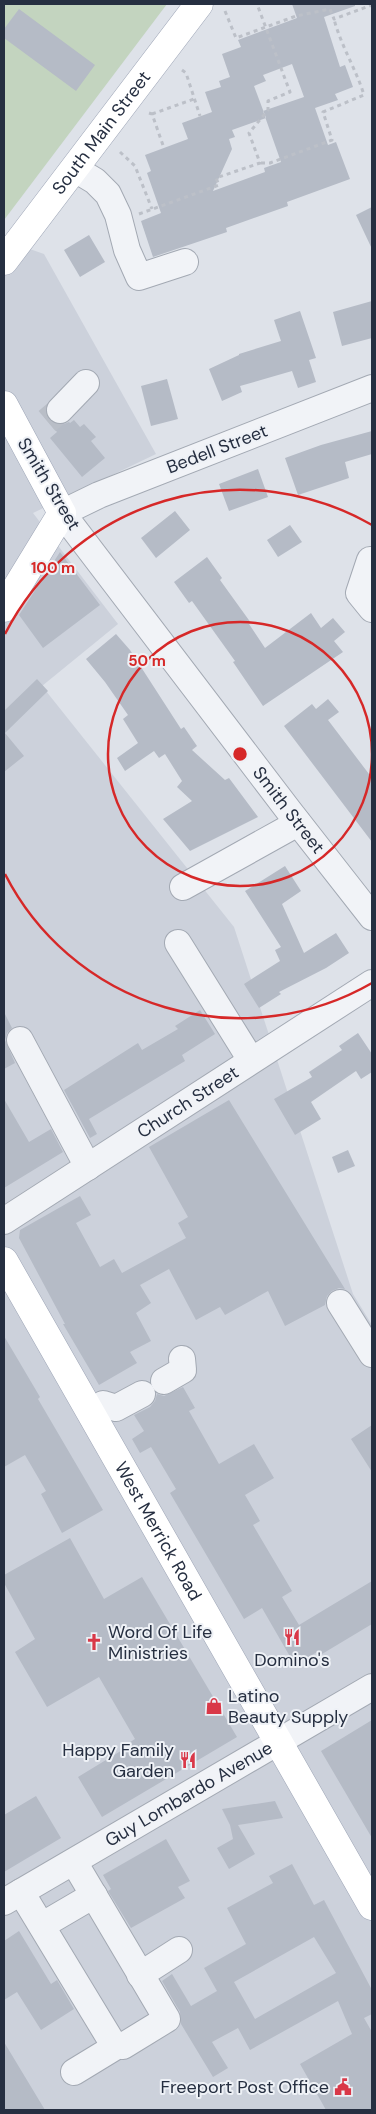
<svg xmlns="http://www.w3.org/2000/svg" width="376" height="2114" font-family="'DM Sans',sans-serif">
<style>
.built{fill:#ccd1db}
.green{fill:#c3d4bf}
.building{fill:#b5bbc6;fill-rule:evenodd}
.lines{fill:none;stroke-linecap:round;stroke-linejoin:round}
.minor-tunnel{stroke:#b9bec7;stroke-width:26;stroke-dasharray:26 13;stroke-linecap:butt}
.minor-casing{stroke:#a3a9b3;stroke-width:28}
.major-casing{stroke:#9da5b6;stroke-width:29}
.path{stroke:#bcc0c8;stroke-width:3;stroke-dasharray:4 4;stroke-linecap:butt}
.minor{stroke:#f1f3f7;stroke-width:26}
.major{stroke:#fff;stroke-width:28}
.ring{fill:none;stroke:#d62828;stroke-width:2.5}
.labels{text-anchor:middle;dominant-baseline:central;stroke-width:4;stroke-linejoin:round;paint-order:stroke}
.street-label{font-size:18px;fill:#262f41;stroke:#eef1f6}
.poi-label{font-size:18px;fill:#262f41;stroke:#eef1f6;text-anchor:start}
.centre{fill:#d62828;stroke:#eef1f6;stroke-width:2.5}
.ring-label{font-size:15px;text-anchor:middle;font-weight:bold;fill:#d62828;stroke:#eef1f6;stroke-width:4;stroke-linejoin:round;paint-order:stroke}
</style>
<rect width="100%" height="100%" fill="#dee2e9"/>
<path class="built" d="M4 240 44 254 156 454 33 513 118 624 42 686 234 927 353 1294 372 1325V2110H4Z"/>
<path class="green" d="M4 4H167L4 220Z"/>
<path class="building" d="M292 4H355V6L324 17 340 67 345 65 353 87 335 94 338 100 315 108 328 145 336 142 350 179 287 202 288 206 226 228 227 232 153 257 141 221 161 213 147 173 151 171 145 155 188 139 182 123 212 112 205 92 221 87 219 81 230 77 222 54 241 47 238 40 297 18ZM292 64 304 97 263 111 281 162 264 168 265 172 213 191 232 149 229 139 235 137 232 130 266 118 254 86 266 81 263 75Z
M19 9 95 65 76 91 4 38V29Z
M372 207V249L356 215Z
M89 235 105 262 80 277 64 250Z
M372 301V338L342 346 333 312Z
M300 311 316 358 309 360 316 382 298 388 292 371 240 386 242 392 222 401 209 369 239 355V354L281 341 274 320Z
M167 379 178 419 151 426 141 386Z
M46 415 50 421 57 425 64 424 69 422 70 423 74 420 80 427 84 424 96 437 91 441 105 458 82 477 50 438 57 432 44 417Z
M372 431V454L345 462 349 478 298 495 285 458 321 445Z
M258 469 268 497 229 511 219 484Z
M175 511 190 530 156 558 141 538Z
M290 525 302 542 278 557 267 540Z
M60 552 100 605 43 648 19 615Z
M207 557 222 578 220 580 251 623 249 624 265 648 311 613 321 628 333 618 345 632 334 641 343 652 263 706 233 662 235 661 192 601 189 603 174 582Z
M116 634 130 650 181 729 184 727 197 746 192 750 225 780 229 778 258 817 190 851 163 819 192 801 177 787 182 781 165 754 159 758 154 751 125 771 117 758 138 743 123 719 128 715 105 682 86 659Z
M37 679 48 691 5 733 24 756 4 772V711Z
M328 699 339 712 328 720 372 778V842L284 726 312 704 316 709Z
M285 866 301 891 282 904 304 953 336 933 349 953 326 968 279 992 281 994 259 1008 244 984 280 961 275 950 281 947 245 891Z
M200 1010 215 1034 182 1055 185 1061 89 1119 97 1134 90 1138 64 1090 138 1043 142 1050 178 1029 175 1026Z
M4 1012 12 1028 7 1033 5 1040 15 1063 4 1069Z
M358 1033 372 1054V1072L361 1079 356 1071 311 1102 321 1119 295 1135 274 1099 312 1077 309 1072 342 1050 339 1046Z
M4 1099 29 1142 51 1129 63 1152 4 1188Z
M229 1100 345 1289 339 1288 332 1291 327 1296 325 1305 285 1326 268 1291 225 1315 220 1307 196 1320 169 1269 140 1285 151 1303 136 1313 151 1341 130 1352 137 1363 99 1385 63 1324H65L19 1238 20 1230 80 1196 91 1215 76 1223 100 1267 114 1259 122 1273 186 1238 178 1223 188 1217 149 1147Z
M348 1150 355 1166 338 1173 332 1157Z
M4 1336 40 1397 38 1399 103 1510 62 1533 41 1494 46 1491 25 1455 4 1467Z
M183 1387 195 1408 189 1411 219 1464 254 1444 274 1478 245 1495 260 1521 253 1525 292 1591 282 1597 299 1625 372 1581V1624L322 1654 319 1651 303 1660 302 1658 298 1660 296 1658 292 1660 262 1608 244 1619 170 1493 176 1489 151 1447 140 1453 132 1439 144 1431 134 1415 150 1407 155 1401 157 1394 164 1396Z
M372 1425V1472L351 1439Z
M70 1538 104 1599 142 1577 237 1737 102 1817 78 1777 124 1749 122 1747 135 1739 99 1677 47 1707 15 1652 35 1639 4 1583V1575Z
M372 1720V1838L321 1751Z
M36 1796 61 1838 4 1872V1815Z
M275 1801 283 1818 238 1825 255 1854 229 1869 217 1848 233 1839 230 1825 222 1809Z
M166 1839 190 1881 178 1887 185 1898 131 1928 108 1891 111 1889 103 1875Z
M292 1864 314 1905 324 1900 372 1990V2014L364 2018 372 2032V2110H326L300 2064 352 2034 338 2001 250 2050 238 2028 212 2042 228 2068 213 2077 181 2024 180 2012 162 1981 172 1974 191 2006 217 1991 204 1968 246 1944 227 1908 273 1883 269 1876ZM314 1937 336 1973 255 2019 234 1982Z
M19 1931 51 1984 57 1980 74 2009 41 2030 17 1992 4 2000V1941Z
M4 2042 45 2110H4Z"/>
<g class="lines">
<path class="minor-tunnel" d="M47 421 60 410"/>
<g class="minor-casing">
<g id="minor">
<path d="M75 169 95 181 108 194 118 215 127 250 139 277 185 262"/>
<path id="s1" d="M372 388 99 495 62 513 289 811 372 917"/>
<path d="M60 410 86 383"/>
<path d="M372 560H370L359 593 372 609"/>
<path d="M183 887 298 823"/>
<path d="M178 943 251 1060"/>
<path d="M20 1040 88 1167"/>
<path id="s2" d="M4 1221 372 983"/>
<path d="M340 1303 372 1354"/>
<path d="M164 1381 183 1370 182 1359"/>
<path d="M103 1404 116 1408 142 1394"/>
<path d="M74 1862 167 2019 123 2046"/>
<path d="M21 1892 115 2047 74 2072"/>
<path id="s3" d="M4 1902 372 1687"/>
<path d="M53 1919 94 1895"/>
<path d="M140 1975 179 1950"/>
</g>
</g>
<g class="major-casing">
<g id="major">
<path id="s4" d="M4 261 199 4"/>
<path d="M4 405 62 513 4 608"/>
<path id="s5" d="M4 1261 372 1906"/>
</g>
</g>
<path class="path" d="M225 11 236 38 296 16 330 9 334 19 372 5
M182 70 186 73 200 116
M149 113 152 114 164 148
M152 114 194 99
M120 152 135 166 152 209
M261 163H270L332 140 323 112 364 95C356 69 341 46 334 19
M139 214 219 185 216 178 260 163 249 133 268 110V101L290 92 257 4"/>
<use href="#minor" class="minor"/>
<use href="#major" class="major"/>
</g>
<g class="ring">
<circle cx="240" cy="754" r="132"/>
<path d="M372 983A264 264 0 0 1 5 874M5 634A264 264 0 0 1 372 525"/>
</g>
<defs>
<g id="restaurant-bare" transform="scale(1.35)"><path d="M-5-6h1v4h1v-4h1v4h1v-4h1v5L-1.5 .5V6h-2V.5L-5-1ZM5-6V6H3V1.5H1.5Q1.5-4 5-6Z" fill="#d93848" stroke="#eef1f6" stroke-width="2.5" paint-order="stroke"/></g>
<g id="church-bare" transform="scale(1.35)"><path d="M-1.2-6h2.4v3.5h3.3v2.4h-3.3V6h-2.4V-.1h-3.3v-2.4h3.3Z" fill="#d93848" stroke="#eef1f6" stroke-width="2.5" paint-order="stroke"/></g>
<g id="shop-bare" transform="scale(1.35)"><path d="M-5-2.5h2.3a2.7 3.5 0 0 1 5.4 0H5L5.5 6h-11ZM-1.5-2.5h3a1.5 2.3 0 0 0-3 0Z" fill="#d93848" stroke="#eef1f6" stroke-width="2.5" paint-order="stroke"/></g>
<g id="civic-bare" transform="scale(1.35)"><path d="M-.6-6.5H3V-4.5H.6V-3L4-1V1h2V6H-6V1h2V-1L-.6-3ZM-1.2 2.5V6h2.4V2.5Z" fill="#d93848" stroke="#eef1f6" stroke-width="2.5" paint-order="stroke"/></g>
</defs>
<g fill-rule="evenodd">
<use href="#restaurant-bare" x="292" y="1637"/>
<use href="#church-bare" x="94" y="1642"/>
<use href="#shop-bare" x="214" y="1706"/>
<use href="#restaurant-bare" x="188" y="1760"/>
<use href="#civic-bare" x="343" y="2087"/>
</g>
<g class="labels">
<g class="street-label">
<text stroke="none"><textPath href="#s4" startOffset="161">South Main Street</textPath></text>
<text transform="translate(217 449) rotate(-21)">Bedell Street</text>
<text transform="translate(49 484) rotate(59)">Smith Street</text>
<text stroke="none"><textPath href="#s1" startOffset="708">Smith Street</textPath></text>
<text stroke="none"><textPath href="#s2" startOffset="219">Church Street</textPath></text>
<text stroke="none"><textPath href="#s5" startOffset="311">West Merrick Road</textPath></text>
<text stroke="none"><textPath href="#s3" startOffset="214">Guy Lombardo Avenue</textPath></text>
</g>
<g class="poi-label">
<text x="108" y="1632">Word Of Life<tspan x="108" dy="21">Ministries</tspan></text>
<text x="292" y="1660" text-anchor="middle">Domino's</text>
<text x="228" y="1696">Latino<tspan x="228" dy="21">Beauty Supply</tspan></text>
<text x="174" y="1750" text-anchor="end">Happy Family<tspan x="174" dy="21">Garden</tspan></text>
<text x="329" y="2087" text-anchor="end">Freeport Post Office</text>
</g>
</g>
<circle cx="240" cy="754" r="8" class="centre"/>
<g class="ring-label">
<text x="53" y="573">100 m</text>
<text x="147" y="666">50 m</text>
</g>
<rect width="376" height="2114" fill="none" stroke="#262f41" stroke-width="10"/>
</svg>
